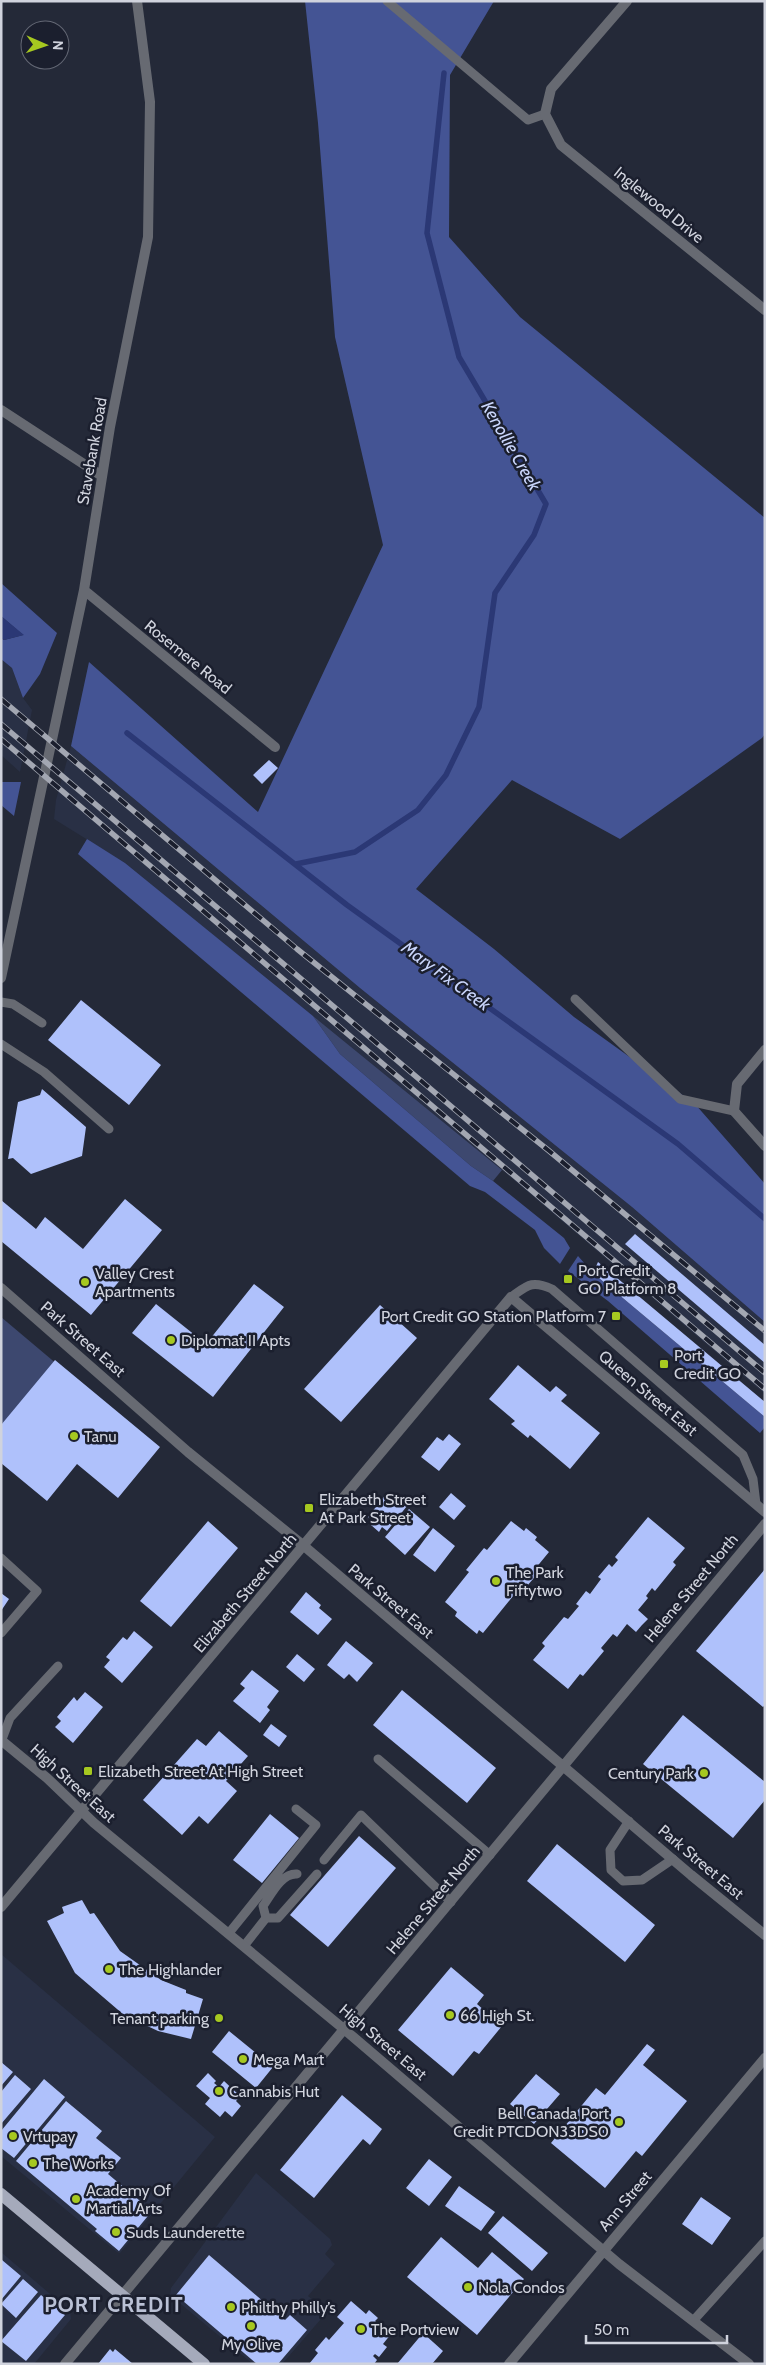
<svg xmlns="http://www.w3.org/2000/svg" width="766" height="2365" font-family="Cabin,sans-serif">
<style>
.built{fill:#293045}
.green{fill:#3d486f}
.forest{fill:#445494}
.water{fill:#2b3875}
.lines{fill:none;stroke-linecap:round;stroke-linejoin:round}
.stream{stroke:#2b3875;stroke-width:5.5}
.building{fill:#afc1fb}
.service{stroke:#676a72;stroke-width:9}
.minor{stroke:#676a72;stroke-width:10}
.primary{stroke:#a5aabb;stroke-width:12}
.rail-casing{stroke:#a3a7b2;stroke-width:5.5}
.rail{stroke:#1b1f2e;stroke-width:4;stroke-dasharray:11;stroke-linecap:butt}
.poi-dot{fill:#a6c820;stroke:#1b1f2e;stroke-width:2}
.labels{text-anchor:middle;dominant-baseline:central;stroke-width:5;stroke-linejoin:round;paint-order:stroke}
.street-label{font-size:16px;fill:#d0d3dd;stroke:#1b1f2e}
.poi-label{font-size:16px;fill:#d0d3dd;stroke:#1b1f2e;text-anchor:start}
.water-label{font-size:18px;font-style:italic;fill:#cad6fc;stroke:#1b1f2e}
.district-label{font-size:21px;font-weight:bold;letter-spacing:1px;fill:#bac1d5;stroke:#1b1f2e}
</style>
<rect width="100%" height="100%" fill="#242938"/>
<path class="built" d="M1 659 12 668 23 698 32 710 20 772 1 755Z
M71 746 360 988 632 1207 765 1322V1394L502 1170 125 863 54 819 56 800Z
M1 1954 215 2137 120 2253 117 2252 1 2156Z
M256 2173 330 2239 332 2245 325 2254 335 2264 308 2296 327 2312 282 2364H253L170 2295 171 2288Z
M1 2252 70 2311 71 2319 34 2364H1Z"/>
<path class="green" d="M313 1016 502 1170 493 1181 471 1166 340 1054Z
M1 1317 58 1365 1 1447Z"/>
<path class="forest" d="M305 1H494L450 75 449 237 520 317 765 518V734L762 738 620 839 512 780 416 889 494 949 574 1017 695 1104 765 1184V1322L632 1207 360 988 71 746 89 662 258 812 383 545 335 337 318 123Z
M1 583 57 633 40 674 23 698 12 668 1 659V638L4 640 23 635 1 616Z
M1 782H21L14 816 1 805Z
M87 839 125 863 313 1016 340 1054 471 1166 493 1181 564 1238 570 1248 560 1264 544 1248 535 1230 485 1192 470 1186 78 854Z
M578 1256 593 1273 765 1417V1427L760 1433 608 1301 568 1271Z"/>
<path class="water" d="M1 616 24 635 4 640 1 638Z"/>
<g class="lines">
<path class="stream" d="M127 733 347 905 678 1144 765 1219
M296 864 355 852 418 810 446 775 479 707 495 593 534 535 546 504 459 357 427 233 444 73"/>
</g>
<path class="building" d="M269 760 278 768 262 784 253 775Z
M81 1000 161 1065 129 1105 48 1040Z
M42 1089 86 1127 82 1156 31 1174 13 1158 8 1159 18 1102 40 1095Z
M125 1199 162 1230 91 1315 1 1241V1200L36 1229 45 1217 83 1249Z
M635 1234 765 1345V1363L625 1244Z
M598 1262 765 1402V1417L593 1273Z
M254 1284 284 1307 213 1397 132 1333 156 1304 206 1344Z
M380 1305 417 1338 341 1422 304 1389Z
M55 1360 160 1447 118 1498 77 1464 47 1501 1 1463V1425Z
M518 1365 550 1392 556 1386 561 1390 567 1395 561 1401 600 1433 570 1469 530 1435 528 1438 511 1424 515 1421 489 1399Z
M449 1434 461 1444 439 1471 421 1457 437 1437 443 1441Z
M451 1493 466 1506 454 1520 439 1507Z
M386 1494 390 1497 392 1495 407 1506 387 1531 382 1527 379 1532 371 1525 374 1521 368 1517Z
M409 1509 430 1527 405 1555 385 1537Z
M648 1517 685 1548 673 1562 676 1565 655 1591 652 1588 646 1596 648 1598 638 1610 648 1619 642 1625 636 1632 627 1624 617 1637 613 1634 601 1648 604 1651 583 1676 580 1674 568 1689 533 1660 545 1646 542 1643 564 1617 568 1619 579 1606 576 1604 586 1591 590 1594 601 1579 598 1577 609 1564 612 1567 618 1560 615 1557Z
M208 1521 238 1548 171 1627 140 1601Z
M511 1521 524 1531 526 1528 537 1537 535 1540 549 1552 535 1569 539 1572 521 1593 518 1590 483 1633 479 1630 477 1634 455 1616 457 1612 445 1602 469 1572 466 1570 484 1548 487 1550Z
M433 1528 455 1546 435 1572 413 1555Z
M765 1569V1705L763 1707 696 1651Z
M306 1592 321 1605 319 1608 332 1619 318 1635 290 1612Z
M1 1593 9 1599 1 1611Z
M134 1631 153 1647 122 1683 104 1667 110 1660 106 1657 123 1637 127 1640Z
M346 1641 373 1663 357 1682 349 1674 344 1679 327 1665Z
M297 1654 315 1669 304 1682 286 1667Z
M252 1670 279 1691 267 1707 270 1710 260 1723 233 1701 245 1688 240 1684Z
M402 1690 496 1768 467 1803 373 1725Z
M85 1692 103 1707 73 1743 55 1727 61 1721 57 1717 74 1697 77 1701Z
M683 1715 765 1782V1800L733 1838 643 1764Z
M271 1724 287 1736 279 1747 263 1735Z
M219 1731 248 1756 226 1781 237 1791 208 1824 199 1816 182 1835 143 1800 197 1739 206 1746Z
M270 1814 299 1838 262 1883 233 1860Z
M359 1836 396 1868 328 1947 290 1915Z
M557 1844 655 1925 625 1962 527 1881Z
M82 1900 90 1914 94 1913 120 1951 161 1980 186 1990V1993L203 1999 191 2039 158 2031 124 2015 75 1973 47 1921 64 1913 62 1907Z
M451 1967 484 1995 477 2004 502 2026 479 2054 474 2051 453 2076 398 2030Z
M229 2031 273 2067 256 2088 212 2052Z
M647 2044 655 2050 643 2065 687 2101 642 2156 636 2151 605 2188 551 2143 596 2088 605 2095Z
M1 2062 13 2072 1 2086Z
M208 2073 216 2081 214 2083 219 2087 224 2081 240 2096 236 2101 241 2106 232 2117 225 2111 220 2117 205 2104 210 2098 196 2086Z
M536 2074 560 2094 534 2124 510 2104Z
M15 2075 31 2089 1 2124V2092Z
M44 2079 65 2097 14 2158 1 2148V2131Z
M342 2095 382 2129 370 2145 363 2139 314 2198 280 2170Z
M66 2101 102 2131 96 2138 121 2158 108 2174 152 2211 119 2251 95 2231 97 2229 16 2161Z
M429 2159 452 2177 429 2206 406 2188Z
M459 2186 495 2212 481 2231 445 2206Z
M701 2197 731 2218 712 2245 682 2224Z
M503 2216 548 2253 532 2271 488 2233Z
M441 2237 478 2268 492 2252 524 2279 477 2335 407 2277Z
M209 2255 285 2320 290 2315 307 2330 278 2364H257L176 2295Z
M2 2260 21 2276 1 2300V2262Z
M23 2279 38 2292 16 2318 1 2304Z
M41 2295 65 2315 26 2361 1 2341Z
M351 2301 366 2314 369 2310 378 2318 375 2321 391 2334 383 2344 387 2347 379 2357 375 2354 373 2356 377 2360 374 2364H309L318 2353 315 2350 326 2337 329 2340 344 2323 337 2317Z
M423 2333 443 2351 432 2364H397Z
M110 2349 113 2352 115 2349 133 2364H98Z"/>
<g class="lines">
<path class="service" d="M387 1 528 120 545 114
M575 999 680 1099 734 1111
M1 1002 13 1004 42 1023
M1 1044 44 1072 109 1129
M511 1297C528 1285 532 1280 552 1289L743 1455 753 1479 756 1504
M1 1558 37 1591 1 1633
M1 1742 10 1718 58 1666
M378 1759 490 1855
M629 1821 610 1850 611 1870 623 1881 642 1880 673 1859
M324 1860 361 1815 451 1902
M266 1918 263 1906C271 1895 281 1873 297 1874
M229 1933 316 1825 296 1809
M244 1946 266 1918H278L317 1874
M693 2321 765 2241"/>
<path class="minor" d="M627 1 551 89 545 114 561 145 765 310
M1 410 102 476
M84 590 275 747
M1 978 84 590 110 427 148 237 150 102 137 1
M765 1050 737 1084 734 1111 765 1146
M1 1288 188 1452 304 1546 691 1875 765 1935
M1 1740 47 1778 94 1823 345 2030 619 2264 749 2364
M1 1907 511 1297 765 1512
M65 2364 765 1524
M509 2364 765 2058"/>
<path class="primary" d="M1 2194 204 2364"/>
<g class="rail-casing">
<path id="rail" d="M1 699 297 949 548 1150 765 1331
M1 724 765 1373
M1 739 765 1389"/>
</g>
<use href="#rail" class="rail"/>
</g>
<g class="poi-dot">
<rect x="563" y="1274" width="10" height="10" rx="2.5"/>
<circle cx="85" cy="1282" r="5"/>
<rect x="611" y="1311" width="10" height="10" rx="2.5"/>
<circle cx="171" cy="1340" r="5"/>
<rect x="659" y="1359" width="10" height="10" rx="2.5"/>
<circle cx="74" cy="1436" r="5"/>
<rect x="304" y="1503" width="10" height="10" rx="2.5"/>
<circle cx="496" cy="1581" r="5"/>
<rect x="83" y="1766" width="10" height="10" rx="2.5"/>
<circle cx="704" cy="1773" r="5"/>
<circle cx="109" cy="1969" r="5"/>
<circle cx="450" cy="2015" r="5"/>
<circle cx="219" cy="2018" r="5"/>
<circle cx="243" cy="2059" r="5"/>
<circle cx="219" cy="2091" r="5"/>
<circle cx="619" cy="2122" r="5"/>
<circle cx="13" cy="2136" r="5"/>
<circle cx="33" cy="2163" r="5"/>
<circle cx="76" cy="2199" r="5"/>
<circle cx="116" cy="2232" r="5"/>
<circle cx="468" cy="2287" r="5"/>
<circle cx="231" cy="2307" r="5"/>
<circle cx="251" cy="2326" r="5"/>
<circle cx="361" cy="2329" r="5"/>
</g>
<g class="labels">
<g class="street-label">
<text transform="translate(659 205) rotate(39)">Inglewood Drive</text>
<text transform="translate(92 451) rotate(-80)">Stavebank Road</text>
<text transform="translate(188 657) rotate(39)">Rosemere Road</text>
<text transform="translate(83 1339) rotate(41)">Park Street East</text>
<text transform="translate(648 1393) rotate(40)">Queen Street East</text>
<text transform="translate(691 1588) rotate(-50)">Helene Street North</text>
<text transform="translate(245 1593) rotate(-50)">Elizabeth Street North</text>
<text transform="translate(391 1601) rotate(40)">Park Street East</text>
<text transform="translate(73 1783) rotate(42)">High Street East</text>
<text transform="translate(701 1862) rotate(40)">Park Street East</text>
<text transform="translate(433 1900) rotate(-50)">Helene Street North</text>
<text transform="translate(383 2042) rotate(40)">High Street East</text>
<text transform="translate(625 2201) rotate(-50)">Ann Street</text>
</g>
<g class="poi-label">
<text x="578" y="1270">Port Credit<tspan x="578" dy="18">GO Platform 8</tspan></text>
<text x="95" y="1273">Valley Crest<tspan x="95" dy="18">Apartments</tspan></text>
<text x="606" y="1316" text-anchor="end">Port Credit GO Station Platform 7</text>
<text x="181" y="1340">Diplomat II Apts</text>
<text x="674" y="1355">Port<tspan x="674" dy="18">Credit GO</tspan></text>
<text x="84" y="1436">Tanu</text>
<text x="319" y="1499">Elizabeth Street<tspan x="319" dy="18">At Park Street</tspan></text>
<text x="506" y="1572">The Park<tspan x="506" dy="18">Fiftytwo</tspan></text>
<text x="98" y="1771">Elizabeth Street At High Street</text>
<text x="694" y="1773" text-anchor="end">Century Park</text>
<text x="119" y="1969">The Highlander</text>
<text x="460" y="2015">66 High St.</text>
<text x="209" y="2018" text-anchor="end">Tenant parking</text>
<text x="253" y="2059">Mega Mart</text>
<text x="229" y="2091">Cannabis Hut</text>
<text x="609" y="2113" text-anchor="end">Bell Canada Port<tspan x="609" dy="18">Credit PTCDON33DS0</tspan></text>
<text x="23" y="2136">Vrtupay</text>
<text x="43" y="2163">The Works</text>
<text x="86" y="2190">Academy Of<tspan x="86" dy="18">Martial Arts</tspan></text>
<text x="126" y="2232">Suds Launderette</text>
<text x="478" y="2287">Nola Condos</text>
<text x="241" y="2307">Philthy Philly’s</text>
<text x="371" y="2329">The Portview</text>
<text x="251" y="2344" text-anchor="middle">My Olive</text>
</g>
<g class="water-label">
<text transform="translate(511 446) rotate(60)">Kenollie Creek</text>
<text transform="translate(446 976) rotate(36)">Mary Fix Creek</text>
</g>
<g class="district-label">
<text x="114" y="2304">PORT CREDIT</text>
</g>
</g>
<rect width="766" height="2365" fill="none" stroke="#d0d3dd" stroke-width="5"/>
<g transform="translate(45 45) rotate(92)"><circle r="24" fill="#1b1f2e" stroke="#636774"/>
<path d="M0-4L9 19L0 12L-9 19Z" fill="#a6c820"/>
<text y="-8" font-size="14" font-weight="bold" text-anchor="middle" fill="#d0d3dd">N</text>
</g>
<path d="M586 2335v8h141v-8" fill="none" stroke="#d0d3dd" stroke-width="2.5"/>
<text x="594" y="2335" font-size="15" fill="#d0d3dd" stroke="#1b1f2e" stroke-width="4" paint-order="stroke">50 m</text>
</svg>
